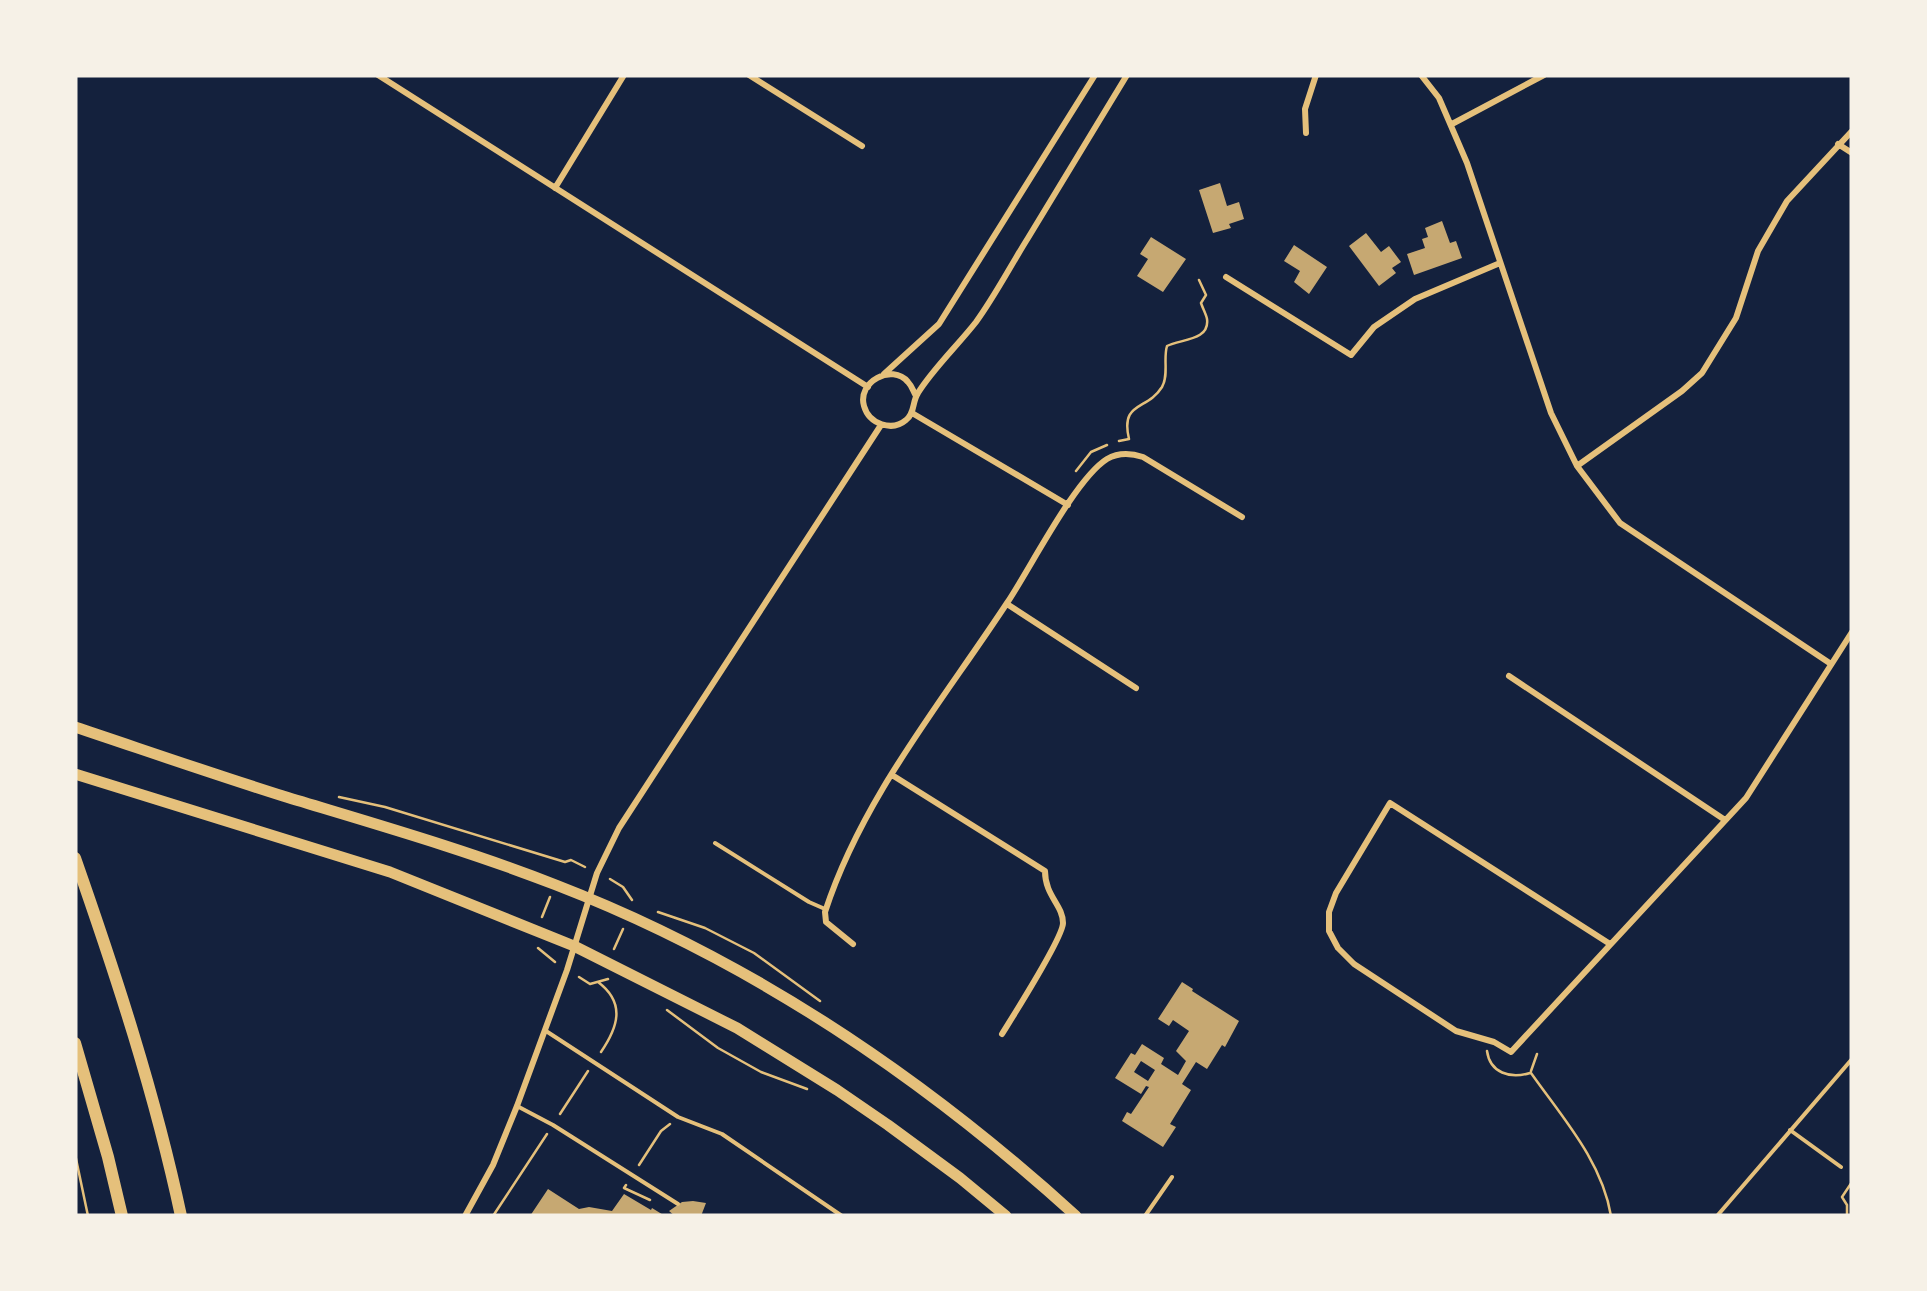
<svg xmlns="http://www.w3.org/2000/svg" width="1927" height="1291" font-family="Mulish,sans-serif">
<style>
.building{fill:#c6a872;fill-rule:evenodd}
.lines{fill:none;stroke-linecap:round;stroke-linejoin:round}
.path{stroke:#e5c07b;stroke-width:2.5}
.service{stroke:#e5c07b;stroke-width:4}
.minor{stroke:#e5c07b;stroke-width:6}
.primary{stroke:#e5c07b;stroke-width:11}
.motorway{stroke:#e5c07b;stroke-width:12}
</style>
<rect width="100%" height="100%" fill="#14213d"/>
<path class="building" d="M1220 183 1227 206 1239 202 1244 219 1229 224 1231 228 1213 233 1199 190Z
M1442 221 1450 243 1456 241 1462 258 1414 275 1407 254 1425 248 1422 239 1428 237 1425 228Z
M1366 233 1381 252 1389 246 1401 262 1392 268 1396 273 1379 286 1349 246Z
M1151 237 1186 259 1163 292 1137 276 1148 259 1140 254Z
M1294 245 1327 267 1309 294 1294 282 1300 271 1284 261Z
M1182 982 1193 989 1192 991 1239 1021 1225 1047 1222 1045 1207 1069 1196 1062 1182 1084 1191 1090 1170 1124 1176 1127 1163 1147 1122 1121 1127 1112 1131 1114 1149 1087 1146 1086 1141 1094 1115 1078 1131 1053 1135 1055 1142 1044 1164 1058 1161 1064 1178 1075 1186 1061 1176 1051 1189 1031 1173 1020 1169 1026 1158 1019ZM1141 1061 1155 1070 1148 1081 1134 1072Z
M548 1189 579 1209 589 1207 612 1211 624 1194 651 1210 652 1208 665 1216H530Z
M693 1201 706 1203 701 1216H675L669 1211 682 1202Z"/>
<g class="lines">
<path class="path" d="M1119 441 1129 439C1120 401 1147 411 1162 387 1169 375 1163 359 1167 346 1180 339 1210 341 1207 319 1206 314 1203 309 1201 303L1206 295 1199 280
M1076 471 1091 452 1107 445
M339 797 385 807 565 862 571 860 585 867
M610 879 623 887 632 900
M658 912 705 928 754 953 820 1001
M542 917 550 897
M538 948 555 962
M614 949 623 929
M579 977 590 984 608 979
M598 982C626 1003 618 1027 601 1052
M667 1010 718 1048 761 1072 807 1089
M1487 1051C1490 1073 1510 1079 1530 1073
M1531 1071 1537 1054
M1531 1073C1562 1117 1602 1161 1611 1216
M560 1114 588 1071
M75 1154 88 1216
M639 1165 661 1131 670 1124
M626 1185 624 1188 650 1200
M493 1216 547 1134
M1847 1216V1205L1842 1197 1852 1182"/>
<path class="service" d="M715 843 809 902 825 909
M546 1031 678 1117 722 1134 842 1216
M517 1106 553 1125 678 1204
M1790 1130 1841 1167
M1145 1216 1172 1177
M1717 1216 1852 1059"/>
<path class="minor" d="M378 75 868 387
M749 75 862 146
M1421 75 1439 98 1467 163 1551 413 1577 466 1620 523 1831 664
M1452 124 1544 75
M1306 133 1305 109 1316 75
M1838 144 1852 153
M555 188 624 75
M1226 277 1351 355 1374 327 1415 299 1500 263
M884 374 939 324 1095 75
M916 396C913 391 912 386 908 382 892 363 857 382 864 406 869 424 892 432 906 420 915 413 912 402 918 393 932 370 958 345 976 322 995 296 1011 265 1028 238 1061 183 1094 129 1127 75
M912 413 1068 505
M1577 466 1682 391 1702 373 1736 318 1758 251 1787 201 1852 131
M1007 604 1136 688
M1509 676 1725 820
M892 775 1045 871C1045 896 1063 905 1063 923 1063 938 1013 1016 1002 1034
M853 944 826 922 825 912C862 798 942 702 1007 603 1030 569 1075 479 1107 459 1119 452 1131 453 1143 457L1242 517
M1610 944 1390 803 1336 893 1329 912V931L1338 948 1354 964 1456 1031 1494 1042 1511 1052 1746 798 1852 632
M465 1216 493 1165 517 1106 567 970 597 873 619 828 881 425"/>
<path class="primary" d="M75 727C144 750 213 774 283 796 375 824 467 850 556 885 750 960 923 1077 1076 1216
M75 774 390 872 574 946 737 1028 837 1090 888 1125 960 1178 1006 1216"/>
<path class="motorway" d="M75 858C116 975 155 1094 181 1216
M75 1043 108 1157 122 1216"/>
</g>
<rect width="1927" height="1291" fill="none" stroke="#f6f1e7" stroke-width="155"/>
</svg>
